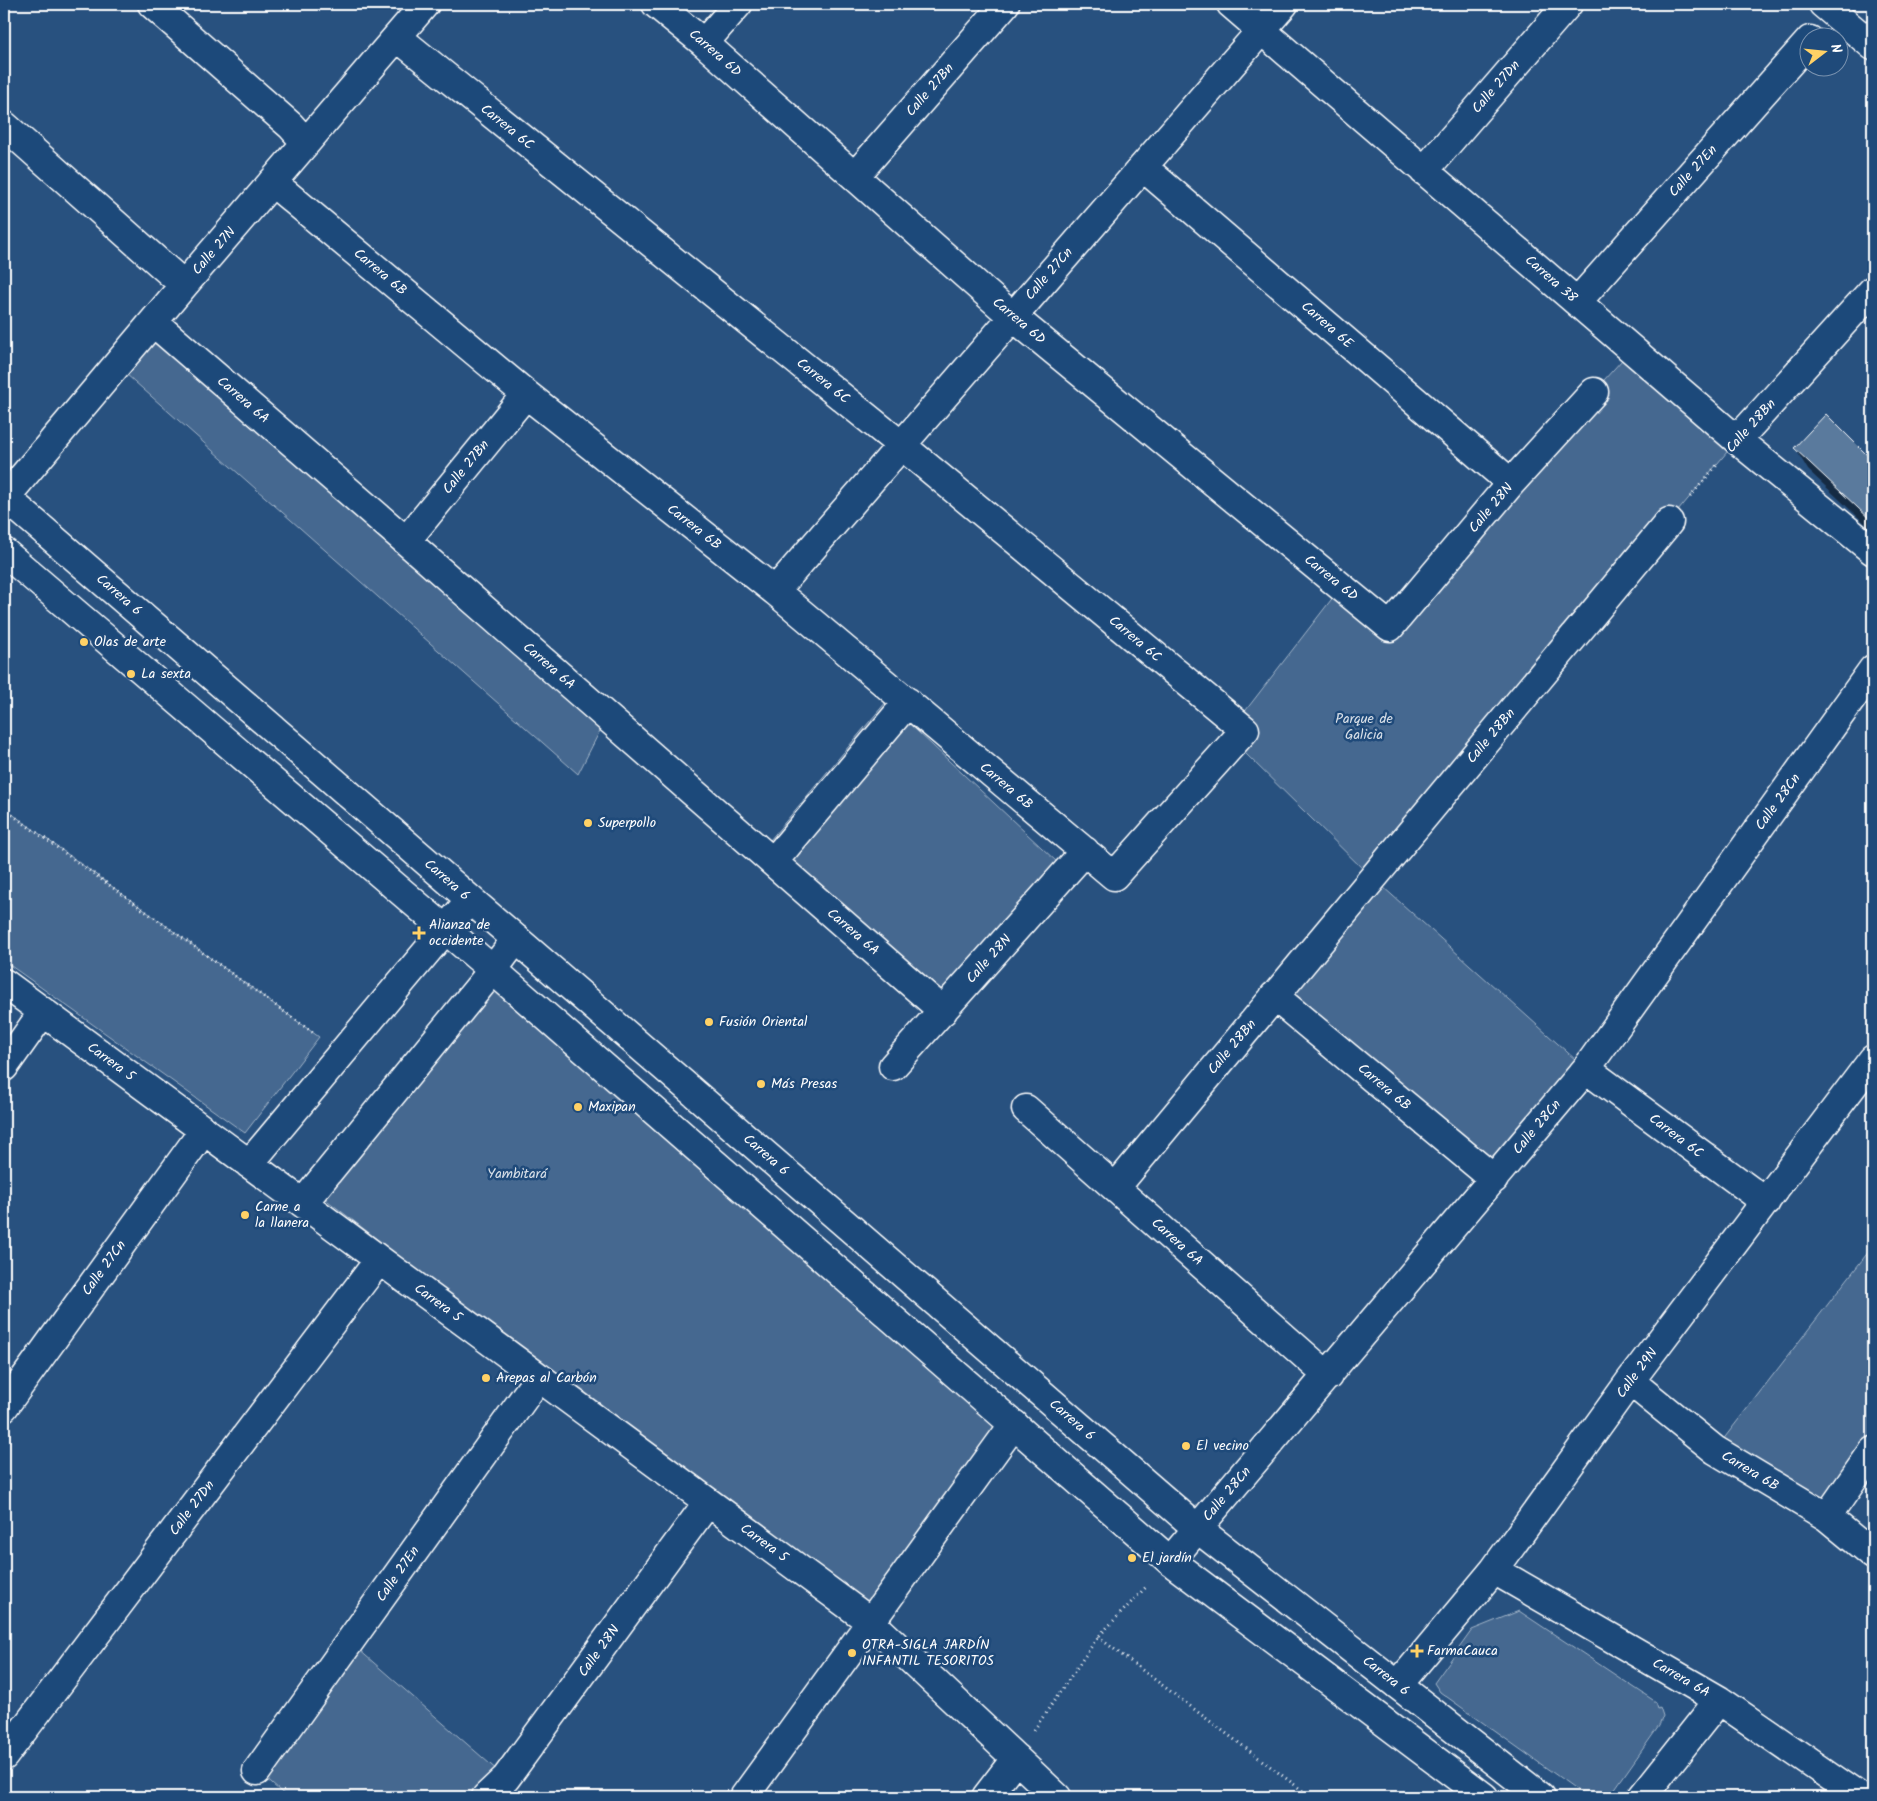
<svg xmlns="http://www.w3.org/2000/svg" width="1877" height="1801" font-family="Kalam,sans-serif">
<style>
.green{fill:#446890;stroke:#a2b4c8}
.shadow{fill:#0007}
.building{fill:#5a7a9d;stroke:#fff}
.lines{fill:none;stroke-linecap:round;stroke-linejoin:round}
.street-casing{stroke:#fff;stroke-width:31}
.secondary-casing{stroke:#fff;stroke-width:31}
.path{stroke:#fff;stroke-width:3;stroke-dasharray:1 4;stroke-linecap:butt}
.street{stroke:#1f4a7a;stroke-width:28}
.secondary{stroke:#1f4a7a;stroke-width:28}
.poi-dot{fill:#ffd166;stroke:#1f4a7a;stroke-width:2}
.labels{text-anchor:middle;dominant-baseline:central;stroke-width:5;stroke-linejoin:round;paint-order:stroke}
.street-label{font-size:14px;fill:#fff;stroke:#1f4a7a}
.poi-label{font-size:14px;fill:#fff;stroke:#1f4a7a;text-anchor:start}
.park-label{font-size:14px;fill:#dae1e9;stroke:#1f4a7a}
</style>
<rect width="100%" height="100%" fill="#28517f"/>
<filter id="ink" filterUnits="userSpaceOnUse"><feTurbulence type="fractalNoise" baseFrequency=".02" numOctaves="2"/><feDisplacementMap in="SourceGraphic" scale="10" xChannelSelector="R" yChannelSelector="G"/><feConvolveMatrix kernelMatrix="1 2 1 2 8 2 1 2 1" color-interpolation-filters="sRGB"/></filter>
<g filter="url(#ink)">
<path class="green" d="M160 314 611 709 578 774 117 366Z
M1632 349 1737 440 1373 878 1586 1069 1494 1179 1274 996 1373 879 1244 752 1236 723 1341 587 1390 627 1511 483Z
M886 702 1057 862 936 1005 765 846Z
M4 808 319 1037 245 1133 4 961Z
M493 970 1014 1424 871 1622 315 1191Z
M1873 1246V1453L1827 1517 1715 1450Z
M1519 1611 1656 1702 1658 1708 1660 1707 1663 1716 1659 1726 1609 1797H1587L1440 1692 1434 1683 1472 1630Z
M350 1642 506 1778 486 1797H287L257 1771Z"/>
<path class="shadow" d="M1826 415 1873 462V531L1808 470 1795 448Z"/>
<path class="building" d="M1826 414 1873 461V522L1794 448Z"/>
<g class="lines">
<g class="street-casing">
<path id="street" d="M152 4 291 126 306 143
M656 4 704 43 1012 316 1390 627 1511 483 1594 392
M1231 4 1737 440 1873 551
M1823 4 1873 46
M704 43 738 4
M4 125 184 285
M1143 167 1511 483
M1424 171 1568 4
M855 176 1005 4
M272 182 526 394 775 591 1114 876 1245 730 901 445 397 37
M1577 302 1810 40
M153 322 406 541 943 1011
M1737 440 1873 290
M4 499 184 285 425 4
M406 541 526 394
M775 591 1284 4
M773 862 908 702
M4 983 871 1622 1057 1797
M1274 996 1494 1179
M893 1066 1085 851
M4 1067 43 1012
M1586 1069 1766 1202
M1026 1109 1328 1376
M249 1164 470 900
M1116 1187 1669 522
M303 1203 493 970 516 939
M1630 1381 1715 1450 1827 1517 1873 1555
M4 1407 204 1130
M1827 1517 1873 1451
M1170 1561 1586 1069 1873 669
M1494 1570 1719 1700 1860 1797
M1398 1685 1494 1570 1630 1381 1873 1059
M4 1756 379 1260
M257 1771 539 1377
M486 1797 506 1778 708 1502
M744 1797 1014 1424
M986 1797 1016 1758
M1642 1797 1719 1700"/>
</g>
<g class="secondary-casing">
<path id="secondary" d="M4 496 1198 1529 1541 1797
M4 552 493 970 1170 1561 1484 1797"/>
</g>
<path class="path" d="M1690 497 1717 465
M4 809 315 1034
M1098 1637 1311 1797
M1034 1730 1098 1637 1147 1586"/>
<use href="#street" class="street"/>
<use href="#secondary" class="secondary"/>
</g>
</g>
<g class="poi-dot">
<circle cx="84" cy="642" r="5"/>
<circle cx="131" cy="674" r="5"/>
<circle cx="588" cy="823" r="5"/>
<path d="M416.5 925.5h5v5h5v5h-5v5h-5v-5h-5v-5h5z"/>
<circle cx="709" cy="1022" r="5"/>
<circle cx="761" cy="1084" r="5"/>
<circle cx="578" cy="1107" r="5"/>
<circle cx="245" cy="1215" r="5"/>
<circle cx="486" cy="1378" r="5"/>
<circle cx="1186" cy="1446" r="5"/>
<circle cx="1132" cy="1558" r="5"/>
<path d="M1414.5 1643.5h5v5h5v5h-5v5h-5v-5h-5v-5h5z"/>
<circle cx="852" cy="1653" r="5"/>
</g>
<g class="labels">
<g class="street-label">
<text transform="translate(715 53) rotate(41)">Carrera 6D</text>
<text transform="translate(1496 87) rotate(-49)">Calle 27Dn</text>
<text transform="translate(930 90) rotate(-49)">Calle 27Bn</text>
<text transform="translate(507 127) rotate(39)">Carrera 6C</text>
<text transform="translate(1693 171) rotate(-48)">Calle 27En</text>
<text transform="translate(214 251) rotate(-49)">Calle 27N</text>
<text transform="translate(380 272) rotate(40)">Carrera 6B</text>
<text transform="translate(1049 274) rotate(-49)">Calle 27Cn</text>
<text transform="translate(1551 279) rotate(41)">Carrera 38</text>
<text transform="translate(1019 321) rotate(40)">Carrera 6D</text>
<text transform="translate(1327 325) rotate(41)">Carrera 6E</text>
<text transform="translate(823 381) rotate(39)">Carrera 6C</text>
<text transform="translate(243 400) rotate(41)">Carrera 6A</text>
<text transform="translate(1751 426) rotate(-48)">Calle 28Bn</text>
<text transform="translate(466 467) rotate(-51)">Calle 27Bn</text>
<text transform="translate(1491 508) rotate(-50)">Calle 28N</text>
<text transform="translate(694 527) rotate(38)">Carrera 6B</text>
<text transform="translate(1331 578) rotate(39)">Carrera 6D</text>
<text transform="translate(119 595) rotate(41)">Carrera 6</text>
<text transform="translate(1135 639) rotate(40)">Carrera 6C</text>
<text transform="translate(549 666) rotate(41)">Carrera 6A</text>
<text transform="translate(1491 736) rotate(-50)">Calle 28Bn</text>
<text transform="translate(1006 786) rotate(40)">Carrera 6B</text>
<text transform="translate(1778 802) rotate(-54)">Calle 28Cn</text>
<text transform="translate(447 880) rotate(41)">Carrera 6</text>
<text transform="translate(853 932) rotate(41)">Carrera 6A</text>
<text transform="translate(989 959) rotate(-48)">Calle 28N</text>
<text transform="translate(1232 1047) rotate(-50)">Calle 28Bn</text>
<text transform="translate(111 1062) rotate(36)">Carrera 5</text>
<text transform="translate(1384 1087) rotate(40)">Carrera 6B</text>
<text transform="translate(1537 1127) rotate(-50)">Calle 28Cn</text>
<text transform="translate(1676 1136) rotate(37)">Carrera 6C</text>
<text transform="translate(766 1155) rotate(41)">Carrera 6</text>
<text transform="translate(1177 1242) rotate(42)">Carrera 6A</text>
<text transform="translate(104 1268) rotate(-54)">Calle 27Cn</text>
<text transform="translate(438 1303) rotate(36)">Carrera 5</text>
<text transform="translate(1637 1373) rotate(-53)">Calle 29N</text>
<text transform="translate(1072 1420) rotate(41)">Carrera 6</text>
<text transform="translate(1750 1471) rotate(31)">Carrera 6B</text>
<text transform="translate(1227 1494) rotate(-50)">Calle 28Cn</text>
<text transform="translate(192 1508) rotate(-53)">Calle 27Dn</text>
<text transform="translate(764 1543) rotate(36)">Carrera 5</text>
<text transform="translate(398 1574) rotate(-55)">Calle 27En</text>
<text transform="translate(599 1651) rotate(-54)">Calle 28N</text>
<text transform="translate(1386 1676) rotate(38)">Carrera 6</text>
<text transform="translate(1681 1678) rotate(30)">Carrera 6A</text>
</g>
<g class="poi-label">
<text x="94" y="642">Olas de arte</text>
<text x="141" y="674">La sexta</text>
<text x="598" y="823">Superpollo</text>
<text x="429" y="925">Alianza de<tspan x="429" dy="16">occidente</tspan></text>
<text x="719" y="1022">Fusión Oriental</text>
<text x="771" y="1084">Más Presas</text>
<text x="588" y="1107">Maxipan</text>
<text x="255" y="1207">Carne a<tspan x="255" dy="16">la llanera</tspan></text>
<text x="496" y="1378">Arepas al Carbón</text>
<text x="1196" y="1446">El vecino</text>
<text x="1142" y="1558">El jardín</text>
<text x="862" y="1645">OTRA-SIGLA JARDÍN<tspan x="862" dy="16">INFANTIL TESORITOS</tspan></text>
<text x="1427" y="1651">FarmaCauca</text>
</g>
<g class="park-label">
<text x="1364" y="719">Parque de<tspan x="1364" dy="16">Galicia</tspan></text>
<text x="517" y="1174">Yambitará</text>
</g>
</g>
<rect width="1877" height="1801" fill="none" stroke="#1f4a7a" stroke-width="20"/>
<rect x="10" y="10" width="1857" height="1781" fill="none" stroke="#fff" stroke-width="2" filter="url(#ink)"/>
<g transform="translate(1824 52) rotate(74)"><circle r="24" fill="#1f4a7a" stroke="#7992af"/>
<path d="M0-4L9 19L0 12L-9 19Z" fill="#ffd166"/>
<text y="-8" font-size="14" font-weight="bold" text-anchor="middle" fill="#ffffff">N</text>
</g>
</svg>
